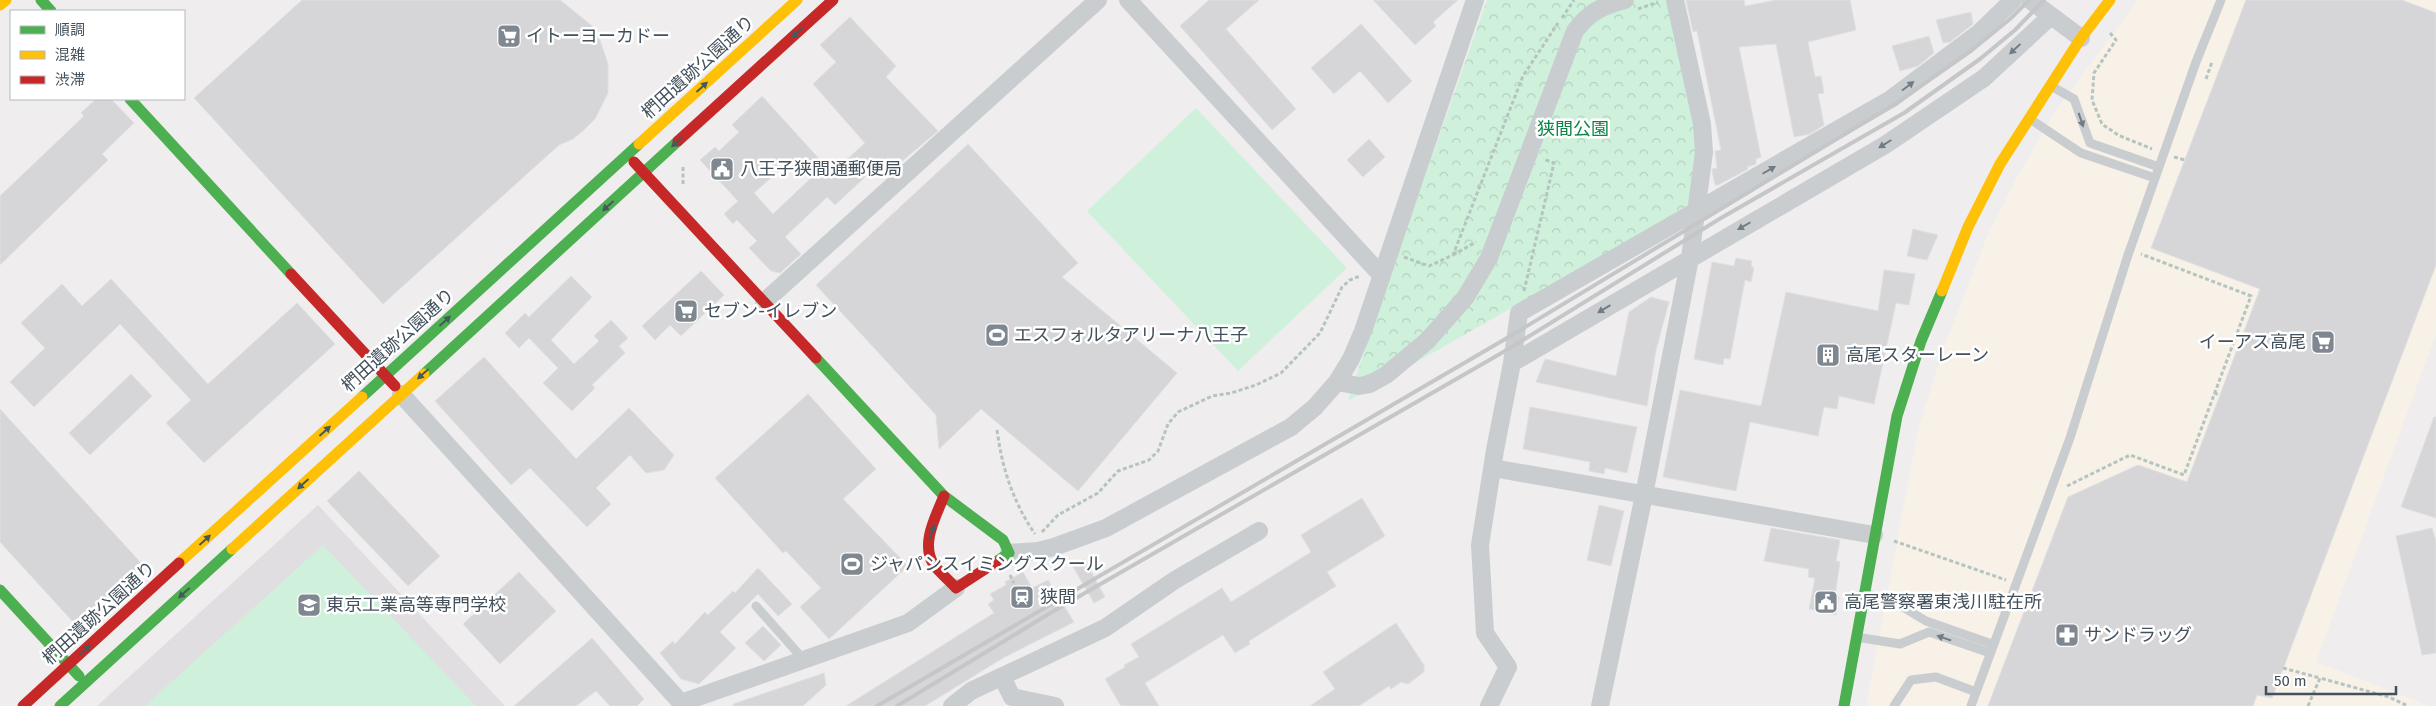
<svg xmlns="http://www.w3.org/2000/svg" width="2436" height="706" font-family="'Fira Sans','Noto Sans JP',sans-serif">
<style>
.commercial{fill:#f7f1e8}
.education{fill:#e0dee1}
.green{fill:#cff1db}
.forest{fill:url(#forest-crowns)}
.building{fill:#d6d5d8;stroke:#e0dfe1;fill-rule:evenodd}
.lines{fill:none;stroke-linecap:round;stroke-linejoin:round}
.path{stroke:#b5c4bf;stroke-width:3;stroke-dasharray:4 2.5;stroke-linecap:butt}
.lane{stroke:#c9cdcf;stroke-width:9}
.street{stroke:#c9cdcf;stroke-width:18}
.fast{stroke:#4caf50;stroke-width:11}
.slow{stroke:#ffc107;stroke-width:11}
.jam{stroke:#c62828;stroke-width:11}
.rail{stroke:#c4c6c8;stroke-width:4}
.oneway{fill:#445a5c}
.oneway2{fill:#727c85}
.labels{text-anchor:middle;dominant-baseline:central;stroke-width:5;stroke-linejoin:round;paint-order:stroke}
.poi-label{font-size:18px;fill:#43515d;stroke:#fff;text-anchor:start}
.street-label{font-size:18px;fill:#43515d;stroke:#fff}
.park-label{font-size:18px;fill:#0b8644;stroke:#fff}
</style>
<defs>
<pattern id="forest-crowns" width="20" height="18" patternUnits="userSpaceOnUse" patternTransform="scale(1.25)"><rect width="20" height="18" fill="#cff1db"/><path d="M2 6a3 3 0 1 1 6 0M12 15a3 3 0 1 1 6 0" fill="none" stroke="#b3d0be"/></pattern>
</defs>
<rect width="100%" height="100%" fill="#efedee"/>
<path class="commercial" d="M2138 0H2436V334L2316 662 2430 706H1866L1918 430 1944 347 1988 234 2019 173 2057 109Z"/>
<path class="education" d="M318 505 505 706H97Z"/>
<path class="green" d="M1196 108 1347 268 1238 371 1087 211Z
M323 545 476 706H145Z"/>
<path class="forest" d="M1487 0H1679L1705 172 1700 201 1348 401 1372 328Z"/>
<path class="building" d="M302 0H560L591 25 599 37 608 64V93L595 119 585 129 573 139 559 145 383 304 194 98Z
M1209 0H1259L1226 29 1296 109 1272 130 1180 26Z
M1373 0H1458L1433 22 1436 26 1415 45Z
M1686 0H1744L1745 6 1776 0H1850L1856 30 1808 42 1815 77 1821 76 1824 93 1818 94 1824 125 1810 134 1794 137 1776 44 1739 47 1761 157 1756 159V164L1747 167 1748 169 1718 185H1715L1712 171V169L1717 168 1715 151 1721 150 1697 31 1693 32Z
M2246 0H2402L2436 13V265L2272 698 2257 695 2253 706H1988L2068 497 2138 465 2187 482 2260 289 2151 248Z
M1971 12 1973 24 1950 42 1943 43 1936 20Z
M850 17 896 66 886 77 938 131 901 162 897 158 884 171 878 165 835 205 827 197 785 237 801 254 780 273 771 271 749 248 757 241 737 220 733 224 724 214 738 201 700 160 715 147 719 151 739 132 732 125 762 96 832 173 865 143 813 84 836 62 820 45ZM792 159 811 178 773 214 754 193Z
M1361 24 1412 81 1388 103 1360 71 1334 94 1311 68Z
M1929 36 1934 53 1918 66 1900 71 1892 46Z
M96 99H111L134 123 102 154 108 160 0 265V196L84 116 81 113Z
M1369 139 1385 157 1363 177 1347 160Z
M968 144 1078 263 1062 277 1177 373 1078 491 981 409 939 449 936 415 816 285Z
M1913 229 1938 235 1927 260 1907 256Z
M1736 258 1752 261 1751 266 1754 268 1751 282 1745 280 1730 359 1724 358 1723 365 1694 359 1712 262 1734 266Z
M1884 270 1915 274 1909 305 1896 303 1874 404 1839 396 1837 409 1824 407 1818 436 1750 422 1736 491 1663 477 1680 390 1761 406 1786 292 1878 311Z
M701 271 724 295 681 336 670 325 655 340 642 326Z
M571 276 592 297 551 340 574 364 599 341 594 336 611 320 628 338 619 346 625 353 592 385 595 388 572 411 543 383 558 368 529 338 519 348 505 333 525 313 529 317Z
M111 279 208 384 297 303 335 344 204 463 166 423 191 400 120 324 34 407 10 382 45 348 21 323 62 284 82 306Z
M1651 297 1669 302 1656 350 1647 406 1536 382 1545 359 1616 376 1629 312Z
M484 357 576 459 629 408 674 455 664 470 646 473 630 455 596 488 611 504 587 527 530 468 511 485 435 401Z
M131 374 152 396 90 455 69 433Z
M808 394 876 469 843 499 908 566 829 639 800 607 821 588 786 551 783 553 715 478Z
M1530 407 1637 427 1627 473 1605 468 1604 474 1589 471 1590 462 1523 449Z
M0 409 142 564 75 624 0 542Z
M2434 417H2436V518L2401 507Z
M359 471 440 556 408 586 327 501Z
M1362 498 1385 536 1327 572 1336 586 1249 641 1250 644 1235 653 1223 635 1145 683 1159 706H1121L1105 679 1125 667 1124 665 1139 657 1131 644 1222 588 1231 602 1311 552 1301 535Z
M1599 505 1624 511 1611 566 1587 560Z
M1771 528 1840 540 1836 561 1840 562 1835 596 1839 597 1836 615 1809 609 1815 578 1808 577 1809 569 1764 561Z
M2432 528 2436 541V653L2422 655 2396 536Z
M1084 559 1105 597 1094 603 1072 565Z
M758 568 792 604 778 616 758 594 720 632 736 648 699 684 681 679 660 653 673 641 675 644 705 612 708 615 733 591 735 593Z
M519 572 556 611 500 664 463 624Z
M1023 572 1032 588 1048 580 1074 622 1003 658 925 706H846L994 613 988 604 994 600 990 594 1006 585 1005 582Z
M1396 623 1424 665V672L1408 684 1401 682 1391 689 1389 686 1359 706H1310L1335 689 1323 672Z
M763 626 781 645 764 661 745 643Z
M592 638 644 699 637 706H610L596 691 576 706H514Z
M824 673 826 685 803 706H733V704Z"/>
<g class="lines">
<path class="path" d="M1638 9 1658 2
M1562 18 1574 0
M2110 33 2116 40 2094 73 2092 100 2102 124 2118 135 2152 149
M2206 79 2212 62
M2174 157 2185 160
M683 184V165
M1453 255 1476 242
M1404 257 1429 266 1453 255 1523 76 1558 23
M1524 291 1554 163 1543 159
M2214 393 2220 395
M997 430C1002 468 1013 502 1035 534
M2067 486 2130 455 2184 475 2251 296 2141 254
M1042 532 1058 515 1098 493 1118 471 1149 460 1158 451 1168 424 1178 412 1212 396 1231 393 1256 385 1281 373 1320 333 1342 287 1350 280 1360 276
M1894 541 2006 580
M1010 575 1014 583
M2283 668 2320 678
M2308 706 2320 678 2389 697 2408 706"/>
<path class="lane" d="M2051 86 2074 99 2090 143 2159 167
M2030 119 2081 153 2155 178
M1867 594 1896 603 1926 621 1992 644
M756 606 804 660
M1856 637 1900 644 1929 632 1990 653
M1894 706 1911 680 1936 677 1976 692
M1971 706 2070 438 2128 255 2196 62 2221 0"/>
<path class="street" d="M1128 0 1382 276
M2030 0 2081 38
M764 302 1098 0
M1512 363 1885 145 1984 78 2051 16
M1337 382 1359 386 1370 384 1386 375 1427 341 1465 298 1489 258 1575 31C1589 12 1602 6 1625 0
M401 394 684 706
M1493 468 1874 535
M1009 553 1038 551 1054 547 1106 528 1291 427 1315 407 1337 382 1351 359 1363 331 1475 0
M1002 677 1012 697 1055 706
M681 703 908 623 956 588
M952 706 971 691 1105 628 1175 580 1259 531
M1489 706 1508 667 1485 633 1480 545 1495 450 1512 363 1519 313 1891 99 1979 33 2013 0
M1600 706 1644 495 1690 258 1704 152 1702 124 1675 0"/>
<path class="fast" d="M41 0 51 11
M130 99 291 274
M816 358 944 496 1003 540 1009 553 996 562
M424 374 678 141
M362 397 639 144
M0 590 79 676
M60 706 232 549
M1844 706 1897 416 1921 341 1942 291"/>
<path class="slow" d="M0 5 6 0
M639 144 797 0
M1942 291 1968 227 2000 164 2081 38 2110 0
M232 549 424 374
M179 563 362 397"/>
<path class="jam" d="M678 141 833 0
M634 162 816 358
M291 274 395 386
M944 496C936 516 920 544 934 565 940 573 949 580 956 588L996 562
M23 706 179 563"/>
<path class="rail" d="M877 706 1507 338 1898 102 1972 50 2010 19 2029 0
M897 706 1052 612 1505 351 1721 218 1904 113 1980 59 2015 30 2044 0"/>
</g>
<defs><path id="oneway-solid" d="M-6-.8H1V-3.2L6.5 0L1 3.2V.8H-6Z" transform="scale(1.25)"/></defs>
<g class="oneway">
<use href="#oneway-solid" transform="translate(797 33) rotate(138)"/>
<use href="#oneway-solid" transform="translate(702 87) rotate(-42)"/>
<use href="#oneway-solid" transform="translate(677 142) rotate(138)"/>
<use href="#oneway-solid" transform="translate(608 206) rotate(138)"/>
<use href="#oneway-solid" transform="translate(445 321) rotate(-42)"/>
<use href="#oneway-solid" transform="translate(423 374) rotate(138)"/>
<use href="#oneway-solid" transform="translate(325 431) rotate(-42)"/>
<use href="#oneway-solid" transform="translate(303 484) rotate(138)"/>
<use href="#oneway-solid" transform="translate(932 532) rotate(-72)"/>
<use href="#oneway-solid" transform="translate(205 540) rotate(-42)"/>
<use href="#oneway-solid" transform="translate(184 593) rotate(138)"/>
<use href="#oneway-solid" transform="translate(85 650) rotate(-42)"/>
</g>
<g class="oneway2">
<use href="#oneway-solid" transform="translate(2015 49) rotate(137)"/>
<use href="#oneway-solid" transform="translate(1908 86) rotate(-37)"/>
<use href="#oneway-solid" transform="translate(2081 120) rotate(71)"/>
<use href="#oneway-solid" transform="translate(1885 144) rotate(148)"/>
<use href="#oneway-solid" transform="translate(1769 170) rotate(-30)"/>
<use href="#oneway-solid" transform="translate(1744 226) rotate(150)"/>
<use href="#oneway-solid" transform="translate(1604 309) rotate(149)"/>
<use href="#oneway-solid" transform="translate(1944 638) rotate(-161)"/>
</g>
<defs>
<g id="supermarket-square" transform="scale(1.25)"><rect x="-9" y="-9" width="18" height="18" rx="4" fill="#7f8890" stroke="#fff"/><path d="M-6-5.5h2.5l.6 2H6L4.5 2H-2.5L-4.4-4H-6ZM-1.5 3.2a1.3 1.3 0 1 0 .1 0ZM3 3.2a1.3 1.3 0 1 0 .1 0Z" fill="#fff"/></g>
<g id="civic-square" transform="scale(1.25)"><rect x="-9" y="-9" width="18" height="18" rx="4" fill="#7f8890" stroke="#fff"/><path d="M-.6-6.5H3V-4.5H.6V-3L4-1V1h2V6H-6V1h2V-1L-.6-3ZM-1.2 2.5V6h2.4V2.5Z" fill="#fff"/></g>
<g id="stadium-square" transform="scale(1.25)"><rect x="-9" y="-9" width="18" height="18" rx="4" fill="#7f8890" stroke="#fff"/><path d="M0-5a6.5 5 0 1 0 0 10a6.5 5 0 1 0 0-10ZM-3.5-1.8h7v3.6h-7Z" fill="#fff"/></g>
<g id="building-square" transform="scale(1.25)"><rect x="-9" y="-9" width="18" height="18" rx="4" fill="#7f8890" stroke="#fff"/><path d="M-4-6H4V6H1V3H-1V6H-4ZM-2.5-4.3h1.7v1.8h-1.7ZM.8-4.3h1.7v1.8H.8ZM-2.5-1h1.7V.8h-1.7ZM.8-1h1.7V.8H.8Z" fill="#fff"/></g>
<g id="station-square" transform="scale(1.25)"><rect x="-9" y="-9" width="18" height="18" rx="4" fill="#7f8890" stroke="#fff"/><path d="M-3-6H3Q5-6 5-4V2Q5 4 3 4L4.5 6H3L1.5 4h-3L-3 6H-4.5L-3 4Q-5 4-5 2V-4Q-5-6-3-6ZM-3.5-4v3h7v-3ZM-3.5 1v1.5H-2V1ZM2 1v1.5H3.5V1Z" fill="#fff"/></g>
<g id="school-square" transform="scale(1.25)"><rect x="-9" y="-9" width="18" height="18" rx="4" fill="#7f8890" stroke="#fff"/><path d="M0-5L7-2L0 1L-7-2ZM-4 1L0 2.5L4 1V4Q0 6-4 4Z" fill="#fff"/></g>
<g id="pharmacy-square" transform="scale(1.25)"><rect x="-9" y="-9" width="18" height="18" rx="4" fill="#7f8890" stroke="#fff"/><path d="M-2-6h4v4h4v4h-4v4h-4v-4h-4v-4h4Z" fill="#fff"/></g>
</defs>
<g fill-rule="evenodd">
<use href="#supermarket-square" x="509" y="36"/>
<use href="#civic-square" x="722" y="169"/>
<use href="#supermarket-square" x="686" y="311"/>
<use href="#stadium-square" x="997" y="335"/>
<use href="#supermarket-square" x="2323" y="342"/>
<use href="#building-square" x="1828" y="355"/>
<use href="#stadium-square" x="852" y="564"/>
<use href="#station-square" x="1022" y="597"/>
<use href="#civic-square" x="1826" y="602"/>
<use href="#school-square" x="309" y="605"/>
<use href="#pharmacy-square" x="2067" y="635"/>
</g>
<g class="labels">
<g class="poi-label">
<text x="526" y="36">イトーヨーカドー</text>
<text x="740" y="169">八王子狭間通郵便局</text>
<text x="704" y="311">セブン-イレブン</text>
<text x="1014" y="335">エスフォルタアリーナ八王子</text>
<text x="2306" y="342" text-anchor="end">イーアス高尾</text>
<text x="1846" y="355">高尾スターレーン</text>
<text x="870" y="564">ジャパンスイミングスクール</text>
<text x="1040" y="597">狭間</text>
<text x="1844" y="602">高尾警察署東浅川駐在所</text>
<text x="326" y="605">東京工業高等専門学校</text>
<text x="2084" y="635">サンドラッグ</text>
</g>
<g class="street-label">
<text transform="translate(698 67) rotate(-42)">椚田遺跡公園通り</text>
<text transform="translate(398 340) rotate(-42)">椚田遺跡公園通り</text>
<text transform="translate(99 613) rotate(-42)">椚田遺跡公園通り</text>
</g>
<g class="park-label">
<text x="1573" y="129">狭間公園</text>
</g>
</g>
<rect x="10" y="10" width="175" height="90" fill="#ffffff" stroke="#b4b9be"/>
<rect x="20" y="26" width="25" height="8" fill="#4caf50" stroke="#b4b9be"/>
<text x="55" y="35" font-size="15" fill="#43515d">順調</text>
<rect x="20" y="51" width="25" height="8" fill="#ffc107" stroke="#b4b9be"/>
<text x="55" y="60" font-size="15" fill="#43515d">混雑</text>
<rect x="20" y="76" width="25" height="8" fill="#c62828" stroke="#b4b9be"/>
<text x="55" y="85" font-size="15" fill="#43515d">渋滞</text>
<path d="M2266 686v8h130v-8" fill="none" stroke="#43515d" stroke-width="2.5"/>
<text x="2274" y="686" font-size="15" fill="#43515d" stroke="#ffffff" stroke-width="4" paint-order="stroke">50 m</text>
</svg>
